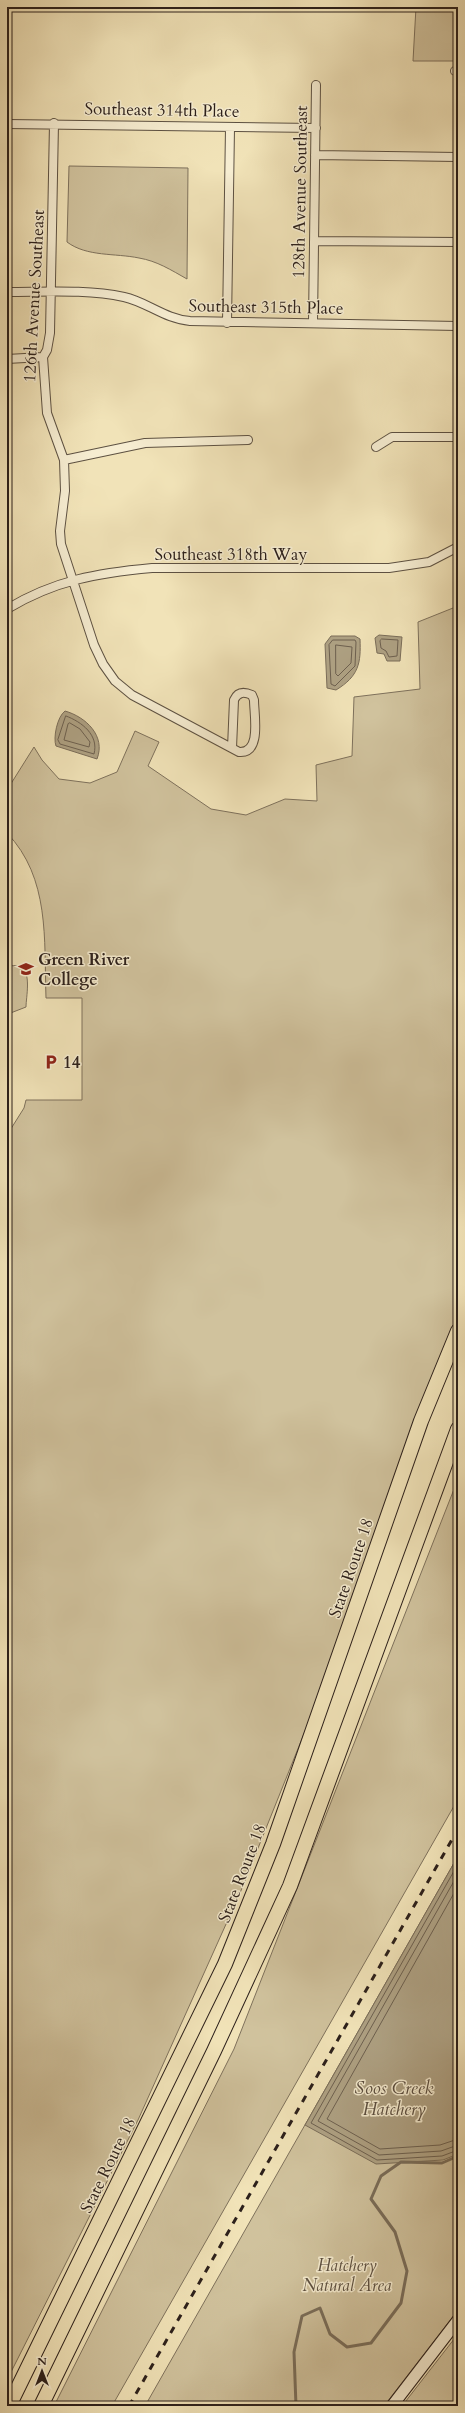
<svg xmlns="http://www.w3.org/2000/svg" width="465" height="2413" font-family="Cardo,serif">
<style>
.green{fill:#d0c29d;stroke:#7e715c}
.water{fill:#aea183;stroke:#7a6d59}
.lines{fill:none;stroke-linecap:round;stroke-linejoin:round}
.shore{stroke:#6d604f;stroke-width:1}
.stream{stroke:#7a6d59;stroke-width:3}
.street-casing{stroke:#5d5142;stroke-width:10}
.secondary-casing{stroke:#2c201b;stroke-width:13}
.highway-casing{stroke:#2c201b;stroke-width:16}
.street{stroke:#f6edd1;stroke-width:8}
.secondary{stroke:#f6edd1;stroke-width:11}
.highway{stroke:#f1e3b8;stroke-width:14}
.rail{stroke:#2c201b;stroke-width:3;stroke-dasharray:7 7;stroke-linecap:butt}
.labels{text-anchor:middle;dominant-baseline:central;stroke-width:3;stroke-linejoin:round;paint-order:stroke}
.street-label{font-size:17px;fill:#2c201b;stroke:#f6edd1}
.poi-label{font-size:17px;font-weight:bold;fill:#2c201b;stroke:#f6edd1;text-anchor:start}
.park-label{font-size:17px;font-style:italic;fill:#5d5142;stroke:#f6edd1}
.water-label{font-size:18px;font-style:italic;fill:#5a4d3f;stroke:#f6edd1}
</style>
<rect width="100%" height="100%" fill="#f1e3b8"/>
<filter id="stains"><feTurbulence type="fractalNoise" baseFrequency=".005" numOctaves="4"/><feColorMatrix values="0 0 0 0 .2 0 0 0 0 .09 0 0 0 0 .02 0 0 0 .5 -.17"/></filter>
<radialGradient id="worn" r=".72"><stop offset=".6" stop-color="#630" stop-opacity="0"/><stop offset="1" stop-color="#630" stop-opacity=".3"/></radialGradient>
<path class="green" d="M416 7H458V61H413Z
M69 166 188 168 187 279C171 270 157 261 139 258 115 253 87 257 67 242Z
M458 606V1320L330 1669 240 1893 138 2120 7 2380V1135L24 1108 26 1100H82V998H46C44 939 50 878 7 833V790L34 747 42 760 59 779 90 783 117 772 135 731 159 742 148 766 211 809 246 815 285 799 317 801 316 765 352 756 354 697 420 689 418 622Z
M7 966C11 966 17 965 20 966 32 972 26 997 26 1007L8 1014Z
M458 1479V1799L112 2406H54L234 2049Z
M458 1856V2310L384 2406H145Z
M458 2334V2406H402Z"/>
<path class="water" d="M379 635 402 637 400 661H387L384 654 377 653 375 638Z
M331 636H355L360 639C361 663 359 676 336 690L327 688 325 644Z
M65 711C86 717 106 736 97 759L56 746C53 738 57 717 65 711Z
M458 1856V2154L443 2160 376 2164 305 2125Z"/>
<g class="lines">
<path class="shore" d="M382 639 398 640 397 656 389 657 386 651 381 648 380 641Z
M333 640H355L356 642 355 666 335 686 331 684 329 645Z
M336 645 352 647 351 663 338 676 336 674Z
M66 716C82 722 99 735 94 754L60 744 58 740Z
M70 723 80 729 90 742 89 747 64 740 68 724Z
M458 1864 311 2123 377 2160 442 2156 458 2150
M458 1874 318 2121 379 2155 441 2151 458 2145
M458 1886 327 2119 380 2149 440 2145 458 2139"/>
<path class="stream" d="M296 2406 294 2352 302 2316 320 2308 330 2334 347 2347 371 2343 401 2303 407 2271 395 2232 371 2199 381 2176 401 2162 442 2163 458 2156"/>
<g class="street-casing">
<path id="street" d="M455 71H458
M54 123 50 333 47 350 43 357 47 413 64 460 65 491 60 531 61 544 94 645 103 664 115 681 132 695 239 752C262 754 254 715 254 700L252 695C245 692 238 691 234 700L232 748
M7 124 316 128
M315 155 458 157
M314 241 458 242
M7 292C45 292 87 289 124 297 147 302 165 319 190 321L458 326
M227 323 230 128
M313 323 316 85
M7 359 43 357
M376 447 392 437H458
M64 460 145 443 248 440
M7 609C55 580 98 573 152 568H389L429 562 458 547"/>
</g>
<g class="secondary-casing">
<path id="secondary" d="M392 2406 458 2320"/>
</g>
<g class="highway-casing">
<path id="highway" d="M9 2406 225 1964 273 1844 421 1421 458 1331
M41 2406 214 2051 290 1886 458 1429"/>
</g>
<use href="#street" class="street"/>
<use href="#secondary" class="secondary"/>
<use href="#highway" class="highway"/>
<path class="rail" d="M129 2406 458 1829"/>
</g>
<defs>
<g id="university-bare" transform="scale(1.2)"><path d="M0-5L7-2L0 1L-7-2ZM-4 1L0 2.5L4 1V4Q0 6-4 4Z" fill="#8f2418" stroke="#f6edd1" stroke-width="2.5" paint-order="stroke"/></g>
<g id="parking-bare" transform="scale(1.2)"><path d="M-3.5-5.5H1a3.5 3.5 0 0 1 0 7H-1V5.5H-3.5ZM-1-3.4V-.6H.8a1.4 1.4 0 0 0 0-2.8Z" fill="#8f2418" stroke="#f6edd1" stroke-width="2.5" paint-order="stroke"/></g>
</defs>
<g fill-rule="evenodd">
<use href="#university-bare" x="26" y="969"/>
<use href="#parking-bare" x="51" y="1062"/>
</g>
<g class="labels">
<g class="street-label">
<text transform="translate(162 110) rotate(1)">Southeast 314th Place</text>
<text transform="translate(300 192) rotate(-89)">128th Avenue Southeast</text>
<text transform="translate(34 296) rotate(-87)">126th Avenue Southeast</text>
<text transform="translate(266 307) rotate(1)">Southeast 315th Place</text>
<text x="231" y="554">Southeast 318th Way</text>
<text transform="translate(351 1568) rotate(-71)">State Route 18</text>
<text transform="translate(242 1873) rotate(-69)">State Route 18</text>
<text transform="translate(108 2165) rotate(-64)">State Route 18</text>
</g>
<g class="poi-label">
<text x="38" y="959">Green River<tspan x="38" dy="20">College</tspan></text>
<text x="63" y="1062">14</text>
</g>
<g class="park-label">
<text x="347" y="2265">Hatchery<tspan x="347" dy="20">Natural Area</tspan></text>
</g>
<g class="water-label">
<text x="394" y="2088">Soos Creek<tspan x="394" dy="21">Hatchery</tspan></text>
</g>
</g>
<rect width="465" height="2413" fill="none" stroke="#f1e3b8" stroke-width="24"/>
<rect x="8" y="8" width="449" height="2397" fill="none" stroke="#2c201b" stroke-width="2"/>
<rect x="12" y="12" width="441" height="2389" fill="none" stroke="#2c201b"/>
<g transform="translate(42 2371)" stroke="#f6edd1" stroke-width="3" paint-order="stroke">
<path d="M0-3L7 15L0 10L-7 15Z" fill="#2c201b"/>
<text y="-6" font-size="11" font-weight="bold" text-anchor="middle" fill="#2c201b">N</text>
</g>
<rect width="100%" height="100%" filter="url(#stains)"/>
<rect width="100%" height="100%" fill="url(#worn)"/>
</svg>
